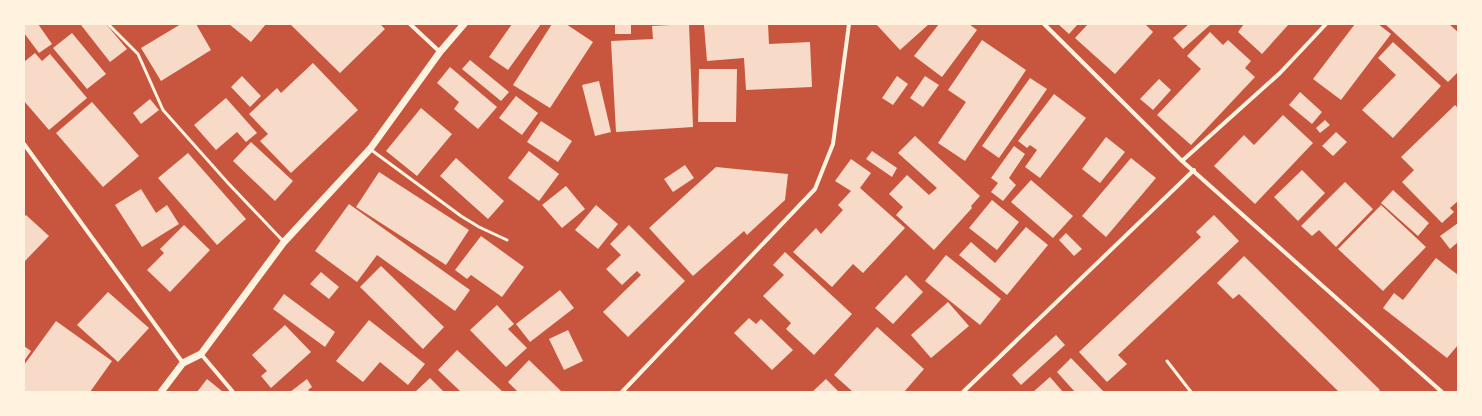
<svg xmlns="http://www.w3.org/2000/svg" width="1482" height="416" font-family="'PT Sans',sans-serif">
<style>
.building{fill:#f7dbc8}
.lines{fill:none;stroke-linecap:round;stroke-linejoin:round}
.service{stroke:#fff3e0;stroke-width:3}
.minor{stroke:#fff3e0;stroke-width:4}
.tertiary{stroke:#fff3e0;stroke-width:7}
</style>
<rect width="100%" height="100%" fill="#c8553d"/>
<path class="building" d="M24 24H38L52 44 39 53 24 33Z
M82 24H106L127 49 110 62 81 25Z
M181 24H196L211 50 161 81 141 48Z
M229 24H266L251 42Z
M290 24H380L385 29 340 73Z
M512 24H541L508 70 489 57Z
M552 24H566L593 42 550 108 513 85Z
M615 24H631V34H615Z
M689 24 693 127 616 132 611 41 653 39 652 26Z
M723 24H768L769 44 810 42 812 87 746 90 744 58 707 61 704 25Z
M876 24H929L900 50Z
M939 24H969L977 30 942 77 914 56Z
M1058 24H1078L1069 34Z
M1088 24H1145L1153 32 1115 74 1075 38Z
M1189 24H1209L1210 25 1183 49 1173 38Z
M1244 24H1289L1262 54 1238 32Z
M1355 24H1378L1391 34 1341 100 1313 79Z
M1385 24H1449L1458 32V72L1448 82Z
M1210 32 1223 45 1228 40 1251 61 1245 68 1255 77 1191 145 1157 115 1201 69 1187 56Z
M72 33 106 74 87 89 53 48Z
M982 40 1026 70 965 161 938 143 966 102 948 90Z
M1393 42 1441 86 1393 138 1362 110 1396 75 1378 58Z
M35 53 42 61 50 54 87 98 49 130 24 101V62Z
M470 60 509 92 501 101 462 69Z
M313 63 358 110 291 173 260 141 268 134 249 114 277 88 281 93Z
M450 67 497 107 478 129 454 109 459 102 437 83Z
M699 69H737L736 122H698Z
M242 76 261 96 250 107 231 87Z
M897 76 908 84 893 105 882 98Z
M925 76 939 85 923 107 910 98Z
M1030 78 1047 89 999 158 982 146Z
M1159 79 1171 90 1153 110 1140 99Z
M599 81 611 132 595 136 582 85Z
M1300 92 1322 112 1312 124 1289 105Z
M1054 94 1086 118 1040 178 1025 167 1037 150 1030 145 1027 148 1018 141Z
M516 96 538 113 522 135 499 118Z
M226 98 257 133 246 142 237 132 216 150 194 125Z
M150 99 159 110 141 124 133 113Z
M92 102 139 156 103 187 56 133Z
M1455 105 1458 108V201L1450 208 1454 212 1442 223 1402 182 1414 170 1401 157Z
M421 108 452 134 417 176 386 151Z
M1283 115 1313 143 1255 204 1214 166 1244 135 1254 145Z
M1325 120 1330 125 1320 133 1316 128Z
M541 121 572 141 558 162 527 142Z
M1336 132 1347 142 1333 156 1322 146Z
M915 136 980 196 971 206 972 208 934 250 896 215 903 207 889 194 907 175 929 195 937 188 898 153Z
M1106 137 1125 152 1100 183 1082 169Z
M251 142 293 181 275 201 233 161Z
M1014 146 1025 154 1009 178 1016 185 1003 201 991 192 998 183 991 178Z
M529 151 559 174 539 201 508 178Z
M872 151 897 168 892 177 866 159Z
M188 153 246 219 217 245 158 178Z
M456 158 504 201 488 219 440 176Z
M1131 158 1156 178 1106 237 1082 216Z
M851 159 871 173 860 188 905 228 863 273 853 264 832 287 793 252 816 228 821 234 843 210 838 205 851 191 835 181Z
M685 165 694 178 673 192 664 179Z
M716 167 788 174 785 200 747 235 744 231 693 276 649 228Z
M1302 170 1325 193 1298 221 1274 197Z
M379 172 469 230 446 265 356 207Z
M1031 180 1073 216 1053 238 1011 202Z
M1345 182 1373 209 1336 247 1319 230 1312 236 1301 226Z
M566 186 585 209 562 228 542 205Z
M141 189 156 213 167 205 179 224 142 247 115 205Z
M1393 190 1429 223 1418 236 1381 203Z
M992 200 1019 222 997 250 969 228Z
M349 204 470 290 455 311 377 255 357 282 315 251Z
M596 205 618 224 598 249 575 230Z
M1381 205 1426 247 1383 291 1338 249Z
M26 215 49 236 24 262V217Z
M1214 215 1239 241 1118 355 1127 364 1107 382 1079 352 1201 237 1196 232Z
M1458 223V242L1450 249 1440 236Z
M184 225 210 250 170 292 147 270 164 253 160 249Z
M629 225 685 281 628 337 603 312 641 275 637 271 622 285 606 269 621 255 610 244Z
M1026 227 1048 245 1007 295 959 255 971 242 995 263Z
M1066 233 1082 249 1074 256 1059 240Z
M481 236 524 267 502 297 471 275 467 279 455 270Z
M785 252 852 314 814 355 786 329 791 323 763 296 784 275 773 265Z
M946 255 1001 299 980 325 925 281Z
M1244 256 1380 390 1378 392H1339L1239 294 1233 299 1217 283Z
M1436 258 1458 275V345L1447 358 1383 308 1394 293 1403 300Z
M381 266 444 327 423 349 360 287Z
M321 272 339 287 329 299 310 284Z
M906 275 923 292 893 324 875 308Z
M560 290 574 308 530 342 516 324Z
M108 292 149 328 118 362 77 325Z
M284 294 335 332 325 347 273 309Z
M948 302 969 326 931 358 911 335Z
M497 305 514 324 508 329 527 348 506 367 470 330Z
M749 318 756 324 761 319 793 350 772 370 734 333Z
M369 320 425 364 408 385 380 362 363 382 336 361Z
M56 321 112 361 90 392H24V365Z
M285 325 311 352 271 388 261 376 267 371 252 355Z
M877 327 924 369 904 392H853L834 375Z
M568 330 583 361 564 370 549 339Z
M1056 335 1065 345 1021 385 1012 375Z
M24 346 31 351 24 361Z
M457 350 503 392H461L438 370Z
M1071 358 1104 392H1075L1057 372Z
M529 360 562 392H518L508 382Z
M1050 377 1063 392H1033Z
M430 378 444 392H415Z
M207 379 223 392H197Z
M307 379 312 387 308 390 310 392H290Z
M826 379 839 392H812Z"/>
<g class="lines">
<path class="service" d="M108 24 138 54 163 110 228 183 284 242
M370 149 461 216 479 227 507 240
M1167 361 1191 392"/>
<path class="minor" d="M410 24 440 52
M1044 24 1182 161 1442 392
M24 144 183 363
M1182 161 1280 73 1326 24
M201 354 233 392
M622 392 815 189 833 144 849 24
M963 392 1194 170"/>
<path class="tertiary" d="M161 392 183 363 201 354 284 242 370 149 440 52 464 24"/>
</g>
<rect width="1482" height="416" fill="none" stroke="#fff3e0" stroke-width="50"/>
</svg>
